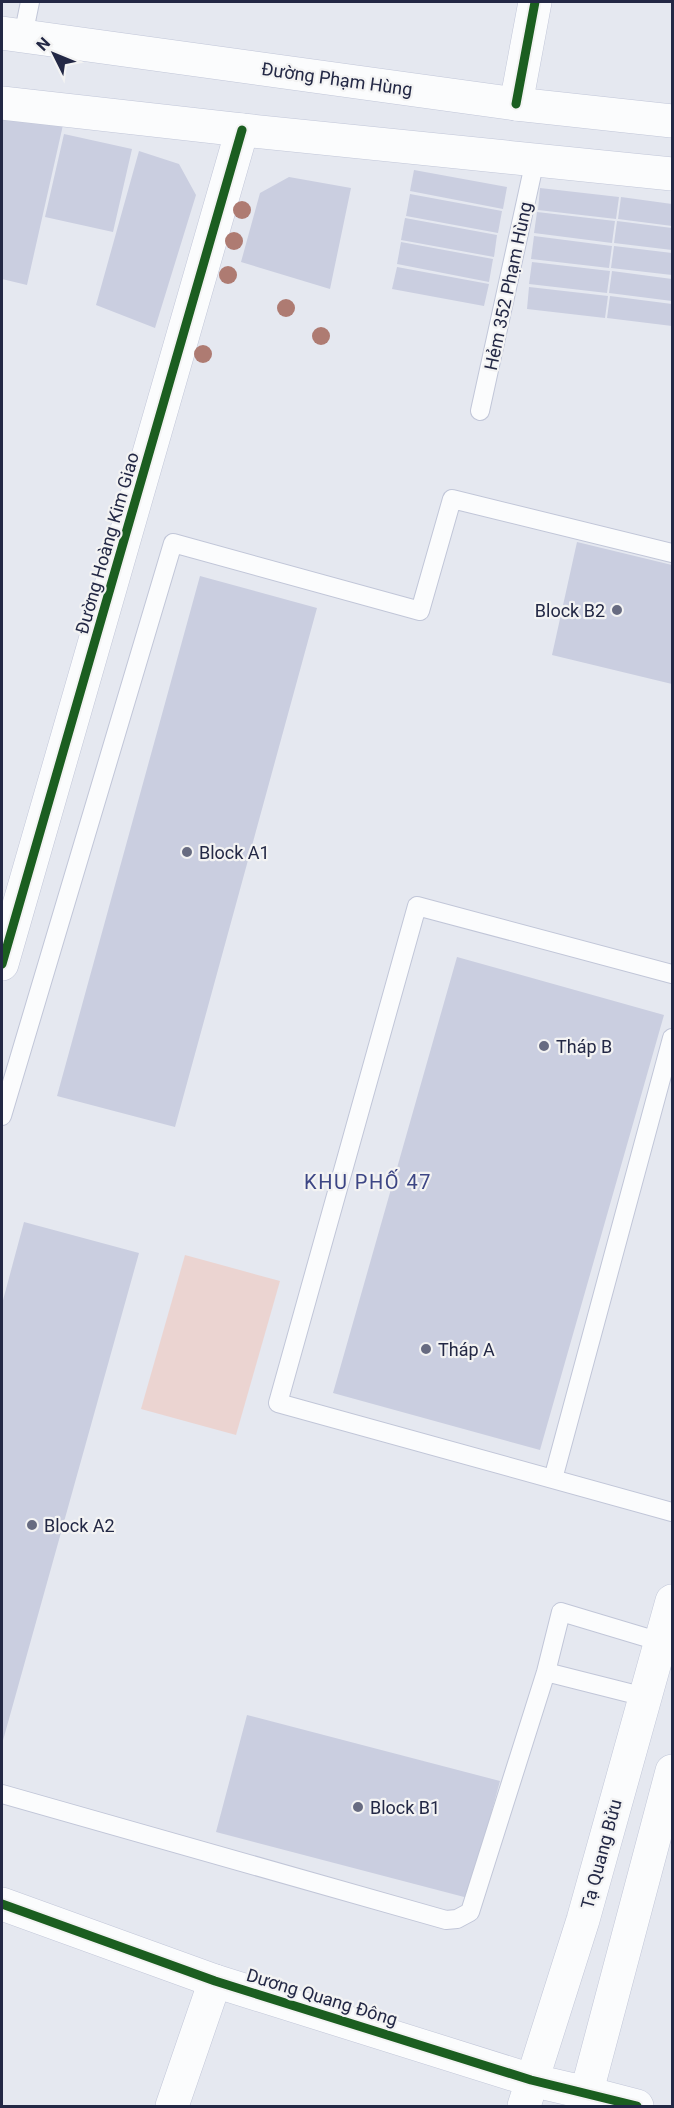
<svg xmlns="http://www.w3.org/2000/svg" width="674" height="2108" font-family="Roboto,sans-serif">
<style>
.green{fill:#ebd4d1}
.building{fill:#cacee0}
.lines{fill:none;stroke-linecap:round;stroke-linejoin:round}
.lane-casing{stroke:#c1c6d8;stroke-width:20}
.street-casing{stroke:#c1c6d8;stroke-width:34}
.secondary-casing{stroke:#c1c6d8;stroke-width:34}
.primary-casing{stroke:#c1c6d8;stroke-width:34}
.lane{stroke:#fbfcfd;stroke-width:18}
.street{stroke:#fbfcfd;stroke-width:33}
.secondary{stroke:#fbfcfd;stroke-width:33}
.primary{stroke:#fbfcfd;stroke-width:33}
.cycleway-casing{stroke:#f3f3f3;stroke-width:13}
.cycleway{stroke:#1b5e20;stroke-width:9}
.tree{fill:#ae7b72}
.poi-dot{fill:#676b81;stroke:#f3f3f3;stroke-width:2}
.labels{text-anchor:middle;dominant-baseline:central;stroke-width:4.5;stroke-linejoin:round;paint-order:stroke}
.street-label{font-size:18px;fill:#232845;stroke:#f3f3f3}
.poi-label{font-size:18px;fill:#232845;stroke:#f3f3f3;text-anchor:start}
.neighbourhood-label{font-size:20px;letter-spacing:1.5px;fill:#3d4685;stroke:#f3f3f3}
</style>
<rect width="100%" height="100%" fill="#e5e8f0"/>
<path class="green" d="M185 1255 280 1281 236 1435 141 1409Z"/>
<path class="building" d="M2 113 63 125 27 285 2 279Z
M64 134 132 149 113 232 45 217Z
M139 151 179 164 196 195 155 328 96 305Z
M414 170 507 187 503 209 410 191Z
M289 177 351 188 330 289 241 262 260 193Z
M540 188 619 197 616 219 538 210Z
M410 194 502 211 498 233 406 216Z
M621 197 672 204V226L618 219Z
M537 212 615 221 612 243 534 233Z
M405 218 497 235 494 257 401 240Z
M617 221 672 228V250L614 243Z
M534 236 612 246 609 268 531 259Z
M401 242 493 259 489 282 397 264Z
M614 246 672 253V275L611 268Z
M532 262 610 271 607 293 529 284Z
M397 267 489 284 484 306 392 289Z
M612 271 672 279V301L609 293Z
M529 287 608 296 605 318 527 309Z
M610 296 672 304V326L607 318Z
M577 542 672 565V684L552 655Z
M200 576 317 608 175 1127 57 1096Z
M457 957 664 1015 540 1450 333 1393Z
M24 1222 139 1253 2 1744V1304Z
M247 1715 500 1781 468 1898 216 1832Z"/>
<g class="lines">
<g class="lane-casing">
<path id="lane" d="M23 36 30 2
M480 411 535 160
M672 974 417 906 278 1403 672 1512
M2 1116 173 543 420 611 452 499 672 553
M553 1479 672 1038
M546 1672 645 1697
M2 1794 446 1920 457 1919 470 1912 546 1672 561 1612 661 1642"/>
</g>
<g class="street-casing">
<path id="street" d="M516 104 535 2
M2 964 242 130
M587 2093 637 2106
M172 2106 215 1981"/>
</g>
<g class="secondary-casing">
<path id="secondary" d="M2 1904 215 1981 531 2080 587 2093
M524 2106 583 1920 672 1601
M583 2106 672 1771"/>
</g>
<g class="primary-casing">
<path id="primary" d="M2 33 516 104 672 121
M2 103 242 130 672 174"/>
</g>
<use href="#lane" class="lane"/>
<use href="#street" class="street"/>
<use href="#secondary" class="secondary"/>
<use href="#primary" class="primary"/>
<g class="cycleway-casing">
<path id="cycleway" d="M516 104 535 2
M2 964 242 130
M2 1904 215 1981 531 2080 637 2106"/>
</g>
<use href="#cycleway" class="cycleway"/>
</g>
<g class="tree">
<circle cx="242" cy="210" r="9"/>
<circle cx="234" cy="241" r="9"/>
<circle cx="228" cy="275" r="9"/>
<circle cx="286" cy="308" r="9"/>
<circle cx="321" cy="336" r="9"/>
<circle cx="203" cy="354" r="9"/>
</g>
<g class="poi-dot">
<circle cx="617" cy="610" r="6"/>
<circle cx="187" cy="852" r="6"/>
<circle cx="544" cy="1046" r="6"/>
<circle cx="426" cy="1349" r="6"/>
<circle cx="32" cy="1525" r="6"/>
<circle cx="358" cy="1807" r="6"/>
</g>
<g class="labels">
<g class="street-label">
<text transform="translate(337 79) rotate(8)">Đường Phạm Hùng</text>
<text transform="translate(508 286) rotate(-78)">Hẻm 352 Phạm Hùng</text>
<text transform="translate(107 543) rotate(-74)">Đường Hoàng Kim Giao</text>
<text transform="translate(601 1854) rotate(-75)">Tạ Quang Bửu</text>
<text transform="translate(322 1997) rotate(17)">Dương Quang Đông</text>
</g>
<g class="poi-label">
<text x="605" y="610" text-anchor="end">Block B2</text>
<text x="199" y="852">Block A1</text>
<text x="556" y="1046">Tháp B</text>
<text x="438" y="1349">Tháp A</text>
<text x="44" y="1525">Block A2</text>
<text x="370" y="1807">Block B1</text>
</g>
<g class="neighbourhood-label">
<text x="368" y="1182">KHU PHỐ 47</text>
</g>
</g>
<rect width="674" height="2108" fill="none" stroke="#232845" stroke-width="6"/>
<g transform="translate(54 54) rotate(313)" stroke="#f3f3f3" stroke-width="4.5" paint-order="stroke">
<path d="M0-4.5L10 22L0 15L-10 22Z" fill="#232845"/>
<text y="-9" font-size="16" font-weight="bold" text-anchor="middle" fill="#232845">N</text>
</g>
</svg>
